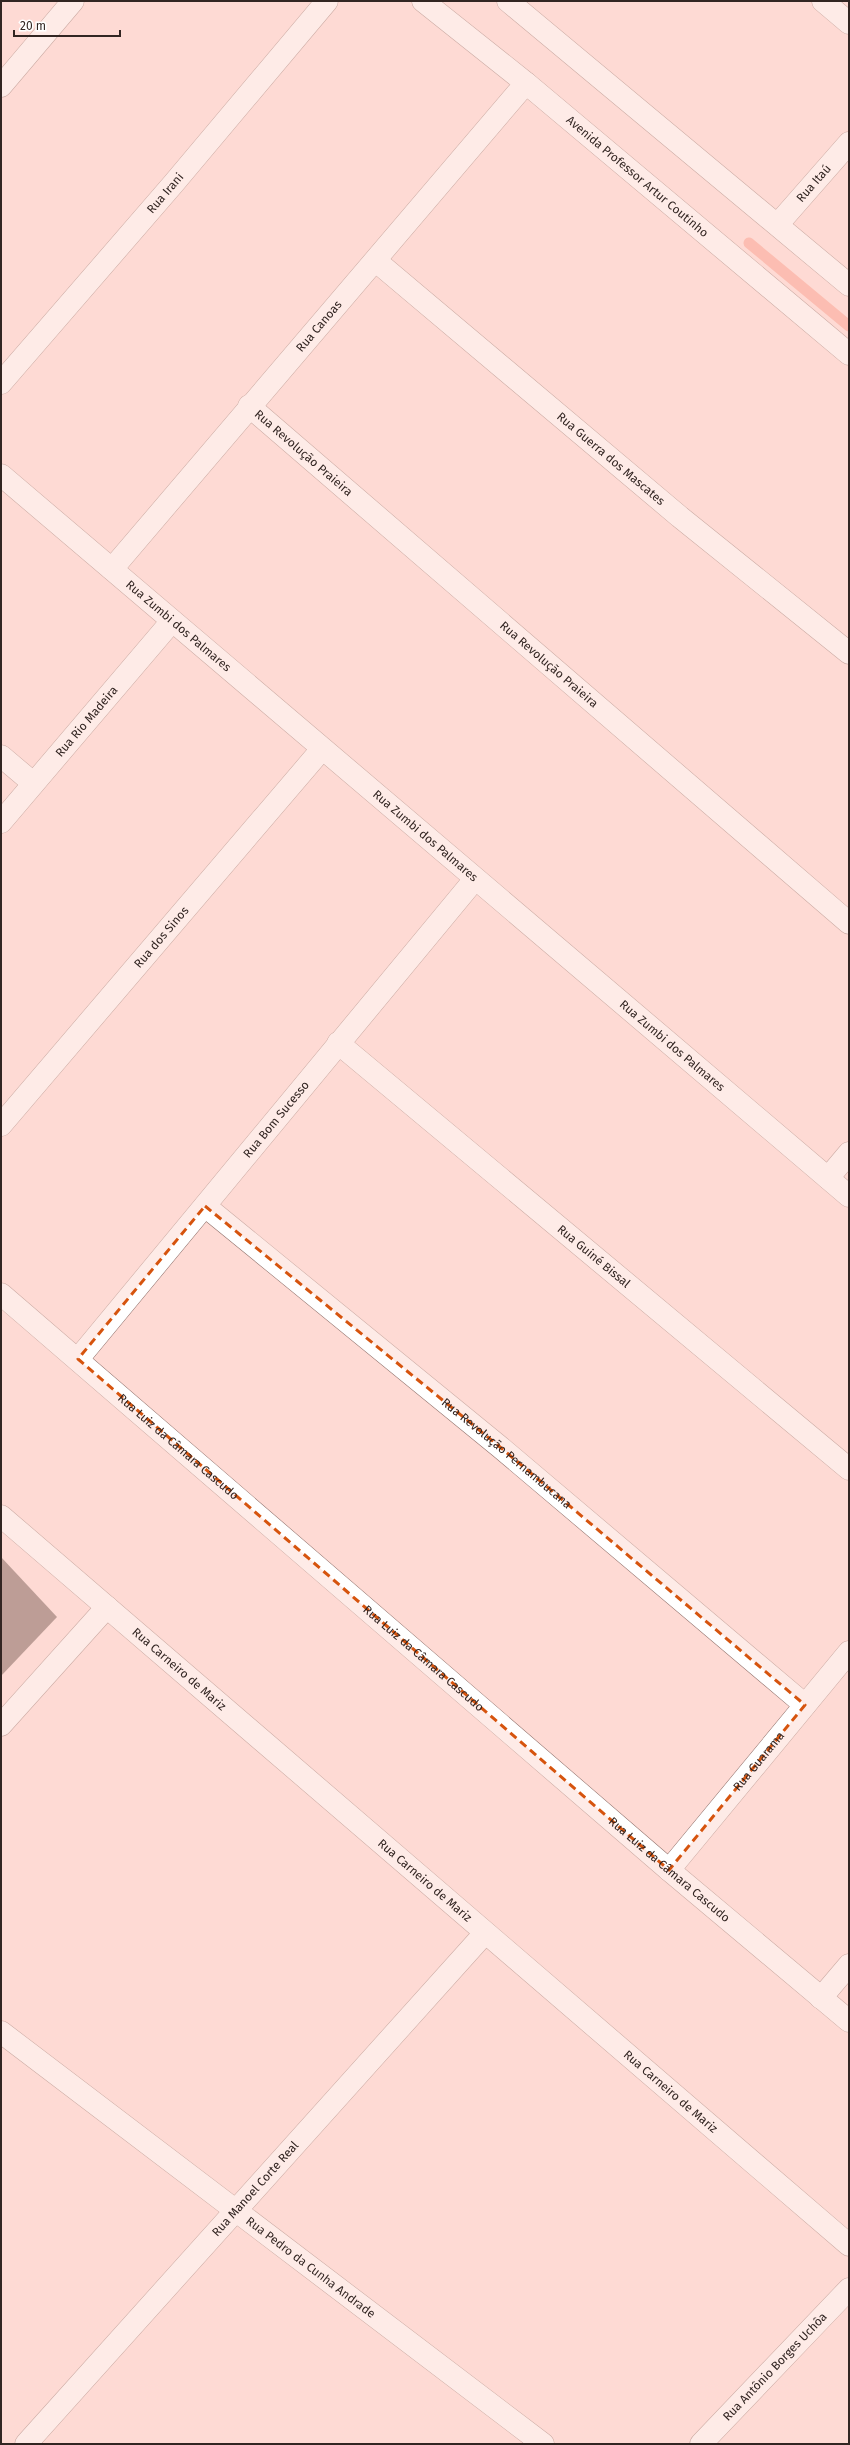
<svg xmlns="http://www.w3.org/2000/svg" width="850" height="2445" font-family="'Fira Sans',sans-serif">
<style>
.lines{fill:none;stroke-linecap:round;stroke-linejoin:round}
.stream{stroke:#fa9a89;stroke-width:11}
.building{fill:#70534d}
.street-casing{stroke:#90716b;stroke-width:23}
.street{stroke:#fff;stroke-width:22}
.marked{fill:none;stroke:#d6540e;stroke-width:3;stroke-dasharray:8 5;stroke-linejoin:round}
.labels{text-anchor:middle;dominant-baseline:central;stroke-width:4;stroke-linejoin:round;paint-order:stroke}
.street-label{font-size:12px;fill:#322522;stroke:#fff}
</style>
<rect width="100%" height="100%" fill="#fedad4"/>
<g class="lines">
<path class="stream" d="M749 243 849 326"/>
</g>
<path class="building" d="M1 1557 57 1617 1 1676Z"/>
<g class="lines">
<g class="street-casing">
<g id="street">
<path id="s1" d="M423 1 526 83 849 354"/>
<path d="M508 1 849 285"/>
<path d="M823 1 849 23"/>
<path d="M1 86 73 1"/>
<path id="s2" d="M778 224 849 143"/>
<path id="s3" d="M376 261 680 517 849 653"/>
<path id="s4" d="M1 383 174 183 327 1"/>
<path id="s5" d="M249 406 849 923"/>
<path id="s6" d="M1 475 849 1196"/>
<path id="s7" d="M112 569 526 83"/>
<path d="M1 756 33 783"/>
<path id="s8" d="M1 822 172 621"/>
<path id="s9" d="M338 1043 849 1469"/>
<path id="s10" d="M1 1125 322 749"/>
<path d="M828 1178 849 1153"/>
<path id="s11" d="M205 1206 500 1447 805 1705"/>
<path id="s12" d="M1 1294 669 1870 849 2021"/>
<path id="s13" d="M78 1359 475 879"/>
<path id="s14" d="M1 1516 849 2245"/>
<path d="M1 1725 107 1607"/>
<path id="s15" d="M669 1870 849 1652"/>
<path d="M821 1998 849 1965"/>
<path id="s16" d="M1 2032 543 2444"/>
<path id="s17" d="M26 2444 485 1933"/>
<path id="s18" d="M701 2444 849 2289"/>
</g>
</g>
<use href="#street" class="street"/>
</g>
<path d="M0 0H850V2445H0ZM205 1206 500 1447 805 1705 669 1870 78 1359Z" fill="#fedad4" fill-opacity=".55" fill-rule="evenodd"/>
<path class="marked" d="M205 1206 500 1447 805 1705 669 1870 78 1359Z"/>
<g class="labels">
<g class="street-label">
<text stroke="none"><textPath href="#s1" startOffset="277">Avenida Professor Artur Coutinho</textPath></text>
<text stroke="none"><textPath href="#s2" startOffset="54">Rua Itaú</textPath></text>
<text stroke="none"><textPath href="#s4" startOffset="251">Rua Irani</textPath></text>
<text stroke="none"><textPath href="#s7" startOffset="319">Rua Canoas</textPath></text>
<text stroke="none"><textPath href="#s5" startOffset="72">Rua Revolução Praieira</textPath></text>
<text stroke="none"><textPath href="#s3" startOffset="307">Rua Guerra dos Mascates</textPath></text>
<text stroke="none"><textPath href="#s6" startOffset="233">Rua Zumbi dos Palmares</textPath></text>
<text stroke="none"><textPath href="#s5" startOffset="396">Rua Revolução Praieira</textPath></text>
<text stroke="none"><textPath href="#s8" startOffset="132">Rua Rio Madeira</textPath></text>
<text stroke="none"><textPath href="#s6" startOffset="557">Rua Zumbi dos Palmares</textPath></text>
<text stroke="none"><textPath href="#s10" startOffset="247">Rua dos Sinos</textPath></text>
<text stroke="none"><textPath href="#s6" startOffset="881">Rua Zumbi dos Palmares</textPath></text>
<text stroke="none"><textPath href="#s13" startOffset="311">Rua Bom Sucesso</textPath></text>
<text stroke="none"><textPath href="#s9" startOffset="333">Rua Guiné Bissal</textPath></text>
<text stroke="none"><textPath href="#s12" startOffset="234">Rua Luiz da Câmara Cascudo</textPath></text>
<text stroke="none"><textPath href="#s11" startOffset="390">Rua Revolução Pernambucana</textPath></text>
<text stroke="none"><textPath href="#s12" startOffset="558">Rua Luiz da Câmara Cascudo</textPath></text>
<text stroke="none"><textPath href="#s14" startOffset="235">Rua Carneiro de Mariz</textPath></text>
<text stroke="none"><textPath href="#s15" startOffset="141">Rua Guarama</textPath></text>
<text stroke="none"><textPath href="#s12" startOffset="882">Rua Luiz da Câmara Cascudo</textPath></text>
<text stroke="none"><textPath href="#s14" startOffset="559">Rua Carneiro de Mariz</textPath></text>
<text stroke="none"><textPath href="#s14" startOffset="883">Rua Carneiro de Mariz</textPath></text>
<text stroke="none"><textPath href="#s17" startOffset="343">Rua Manoel Corte Real</textPath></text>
<text stroke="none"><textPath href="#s16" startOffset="389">Rua Pedro da Cunha Andrade</textPath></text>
<text stroke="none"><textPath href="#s18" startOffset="107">Rua Antônio Borges Uchôa</textPath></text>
</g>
</g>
<rect width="850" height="2445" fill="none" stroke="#322522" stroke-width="4"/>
<path d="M14 30v6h106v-6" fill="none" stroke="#322522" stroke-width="2"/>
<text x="20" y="30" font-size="12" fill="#322522" stroke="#ffffff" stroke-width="3" paint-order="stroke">20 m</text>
</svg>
